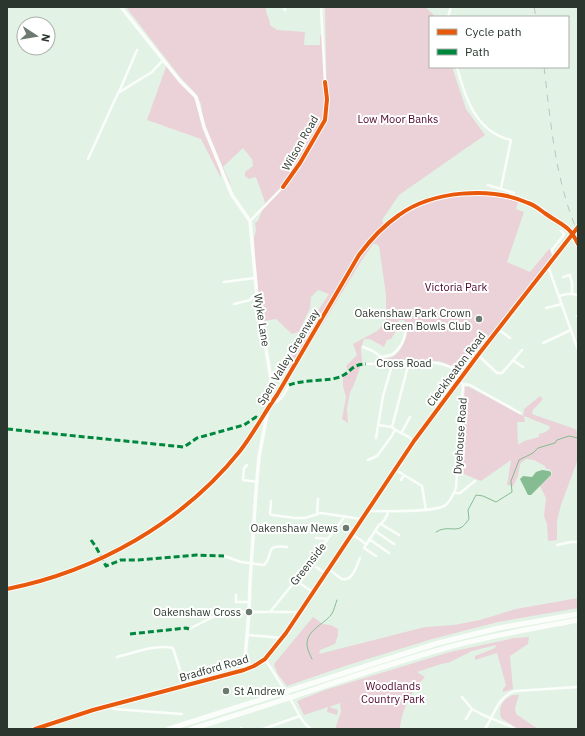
<svg xmlns="http://www.w3.org/2000/svg" width="585" height="736" font-family="'IBM Plex Sans',sans-serif">
<style>
.green{fill:#ead2d8;fill-rule:evenodd}
.water{fill:#86bc92}
.lines{fill:none;stroke-linecap:round;stroke-linejoin:round}
.stream{stroke:#86bc92;stroke-width:1}
.minor{stroke:#fbfdfb;stroke-width:2.5}
.tertiary{stroke:#fbfdfb;stroke-width:3.5}
.motorway{stroke:#fbfdfb;stroke-width:5}
.rail{stroke:#bfc3c0;stroke-width:1;stroke-dasharray:7 7;stroke-linecap:butt}
.quiet{stroke:#00873e;stroke-width:3;stroke-dasharray:6 3;stroke-linecap:butt}
.cycleway-casing{stroke:#fff;stroke-width:6}
.cycleway{stroke:#e8590c;stroke-width:4}
.poi-dot{fill:#6b796e;stroke:#fff;stroke-width:1.5}
.labels{text-anchor:middle;dominant-baseline:central;stroke-width:4;stroke-linejoin:round;paint-order:stroke}
.park-label{font-size:11px;fill:#4f062d;stroke:#fff}
.street-label{font-size:11px;fill:#2b372e;stroke:#fff}
.poi-label{font-size:11px;fill:#2b372e;stroke:#fff;text-anchor:end}
</style>
<rect width="100%" height="100%" fill="#e2f3e5"/>
<path class="green" d="M126 7H266C265 14 270 17 270 25L277 30 305 32 304 45H320V35L322 36 325 99 324 109 327 110 325 7H425L436 17H430V67H452L466 109 485 135 399 195 382 220 384 225 420 203 442 198 473 194 514 198 518 202 516 209 524 212 507 262 530 272 549 249 551 251 552 256 463 369H461L439 361 384 359C387 358 391 358 394 356 401 352 408 337 407 328 407 325 405 323 404 320H399L395 333 391 339 387 340 384 347 370 339H364L361 348 362 362 353 387 350 392 347 409 348 423 342 419 346 397 343 386V378L349 373 346 366 357 355 353 344 377 331 386 322V295L379 246 376 244H373L362 260 293 372 284 362 329 294 318 290 311 297 310 308 299 332 292 334 276 319 264 321 260 306 255 261 254 238 256 230 255 223 258 221 265 202 256 177 249 179 245 176V172L253 166 252 159 243 148 223 167 232 187 220 168 221 178 201 139 147 120 167 64 196 97 203 120 201 104 196 94 180 77Z
M465 387H469L523 416 524 409 540 396 543 399 533 410 532 414 575 429 578 433V459L561 505 557 521V540L548 541 547 524 544 516 546 498 540 486 551 476 552 472 549 469H546L545 466 534 460 526 459 520 464 518 476 513 486 507 485 511 460 481 481 459 472ZM524 416 549 426 550 428 546 432 539 434V437L524 441 518 445 517 422H525Z
M578 598V608L498 622 432 639 345 666 287 686 277 673 274 664 313 617 323 624 331 625 338 629V635L335 644 320 650 319 654 425 627 454 625 480 620 516 609Z
M529 637 528 644 510 656 513 689 503 692V689L506 685 497 653 475 660V656L495 648 496 645 472 651 450 662 441 664 417 672 425 677C412 690 401 711 400 729H335L341 712 340 703 329 707 338 710 337 715 327 712 328 707 304 715 297 701 325 690 450 652 514 638Z
M513 695H519L515 708 516 714 538 729H518L501 718C498 707 502 700 513 695Z"/>
<path class="water" d="M542 470 549 471 551 472V475L531 495H528L520 479 523 476 532 477 536 472Z"/>
<g class="lines">
<path class="stream" d="M436 532C447 525 454 532 462 527 464 525 467 522 469 519L468 510 476 495 483 496 496 502 512 492 511 481 519 460 533 453 538 448 555 443 557 440 569 436 578 438
M312 659C310 655 307 649 307 644 307 630 324 624 331 615 334 611 335 605 337 600"/>
<path class="minor" d="M284 7 285 10
M321 7 325 82
M448 17 451 7
M457 67C465 98 476 132 511 140L501 188
M119 92 137 50
M88 159 118 93 152 72 163 60
M488 185 514 193
M250 221 283 187
M555 255 552 252V250L563 236 564 234 561 231
M548 266 578 350
M224 282 255 278
M572 294 578 295
M559 296 567 294H572V283L570 275 563 277
M234 304 250 300 253 296H257
M546 308 562 304
M577 316H578
M498 329 510 338
M543 343 571 330
M363 347 373 351 381 357V363
M478 355 497 373H502L522 350
M381 357C385 356 390 356 393 354 401 348 408 334 405 325
M514 361 523 367
M366 364C389 363 419 359 441 364 449 366 457 370 464 373
M463 384 470 385 520 413
M269 405C282 400 283 397 289 385
M378 425 392 427C396 432 407 434 414 441
M392 427 409 362
M402 432 410 417
M376 438 383 396 393 362
M368 460 377 456 391 437 395 430
M247 465 244 468 243 480 257 482
M399 472 422 486 426 510
M401 480 404 475
M454 493H460L475 481
M271 501 270 514 272 515 295 518H305L321 513 361 519
M367 511C385 511 429 513 444 506 451 502 453 494 456 488L463 384 459 381
M317 514 318 499
M381 524 399 535
M375 531 394 544
M352 534 366 544
M316 538 328 539
M369 539 389 553
M557 545 571 542H578
M224 556 241 562 264 565C275 554 263 544 287 547
M376 556 364 548 379 525C383 523 388 516 388 511
M316 567 325 573
M329 569C333 572 338 577 342 579 353 582 357 564 360 558
M296 581 313 592
M236 595V602H249
M270 612 309 564 345 516
M189 629 223 612H300
M247 635 282 638
M117 657C134 653 156 644 173 648L185 686
M265 659C274 673 283 687 292 702 298 712 301 722 311 729
M462 697 472 709 483 715 510 726 515 729
M110 706 114 709 182 714
M466 719 472 709
M241 728V729
M263 729 300 716
M485 729C495 714 497 697 515 691L578 687"/>
<path class="tertiary" d="M121 7 180 81 196 97 204 127 232 195 250 221 257 296 271 379 268 409 259 457 256 491 250 583 249 613 244 670
M35 729 93 710 244 670 254 666 265 659 286 633 414 441 478 355 578 227"/>
<path class="motorway" d="M169 729 438 643 499 628 578 614
M191 729C279 703 365 670 453 646 494 635 536 628 578 620"/>
<path class="rail" d="M534 7 536 17
M544 67C551 124 555 180 578 233"/>
<path class="quiet" d="M289 385C303 379 331 382 342 376 353 370 351 365 366 364
M7 429 184 447 197 438 244 425 256 417 263 421
M91 540 96 547 106 566 121 560H138L196 555 224 556
M130 634 186 628 189 629"/>
<g class="cycleway-casing">
<path id="cycleway" d="M283 187 300 163 325 120 327 99 325 82
M7 589C97 571 182 523 240 451 254 433 264 413 277 395L359 255C371 239 383 226 399 215 432 191 491 186 528 203 535 205 540 210 546 214 563 226 569 225 578 244
M35 729 93 710 244 670 254 666 265 659 286 633 414 441 478 355 578 227"/>
</g>
<use href="#cycleway" class="cycleway"/>
</g>
<g class="poi-dot">
<circle cx="479" cy="319" r="4"/>
<circle cx="346" cy="528" r="4"/>
<circle cx="249" cy="612" r="4"/>
<circle cx="226" cy="691" r="4"/>
</g>
<g class="labels">
<g class="park-label">
<text x="398" y="119">Low Moor Banks</text>
<text x="456" y="287">Victoria Park</text>
<text x="393" y="686">Woodlands<tspan x="393" dy="13">Country Park</tspan></text>
</g>
<g class="street-label">
<text transform="translate(300 143) rotate(-60)">Wilson Road</text>
<text transform="translate(262 320) rotate(81)">Wyke Lane</text>
<text transform="translate(288 357) rotate(-59)">Spen Valley Greenway</text>
<text x="404" y="363">Cross Road</text>
<text transform="translate(456 369) rotate(-53)">Cleckheaton Road</text>
<text transform="translate(460 436) rotate(-86)">Dyehouse Road</text>
<text transform="translate(308 564) rotate(-52)">Greenside</text>
<text transform="translate(214 668) rotate(-16)">Bradford Road</text>
</g>
<g class="poi-label">
<text x="471" y="313">Oakenshaw Park Crown<tspan x="471" dy="13">Green Bowls Club</tspan></text>
<text x="338" y="528">Oakenshaw News</text>
<text x="241" y="612">Oakenshaw Cross</text>
<text x="234" y="691" text-anchor="start">St Andrew</text>
</g>
</g>
<rect width="585" height="736" fill="none" stroke="#2b372e" stroke-width="16"/>
<rect x="429" y="16" width="140" height="52" fill="#ffffff" stroke="#aaafab"/>
<rect x="437" y="29" width="20" height="6" fill="#e8590c" stroke="#aaafab"/>
<text x="465" y="36" font-size="12" fill="#2b372e">Cycle path</text>
<rect x="437" y="49" width="20" height="6" fill="#00873e" stroke="#aaafab"/>
<text x="465" y="56" font-size="12" fill="#2b372e">Path</text>
<g transform="translate(36 36) rotate(102)"><circle r="19" fill="#ffffff" stroke="#aaafab"/>
<path d="M0-3L7 15L0 10L-7 15Z" fill="#6b796e"/>
<text y="-6" font-size="11" font-weight="bold" text-anchor="middle" fill="#2b372e">N</text>
</g>
</svg>
